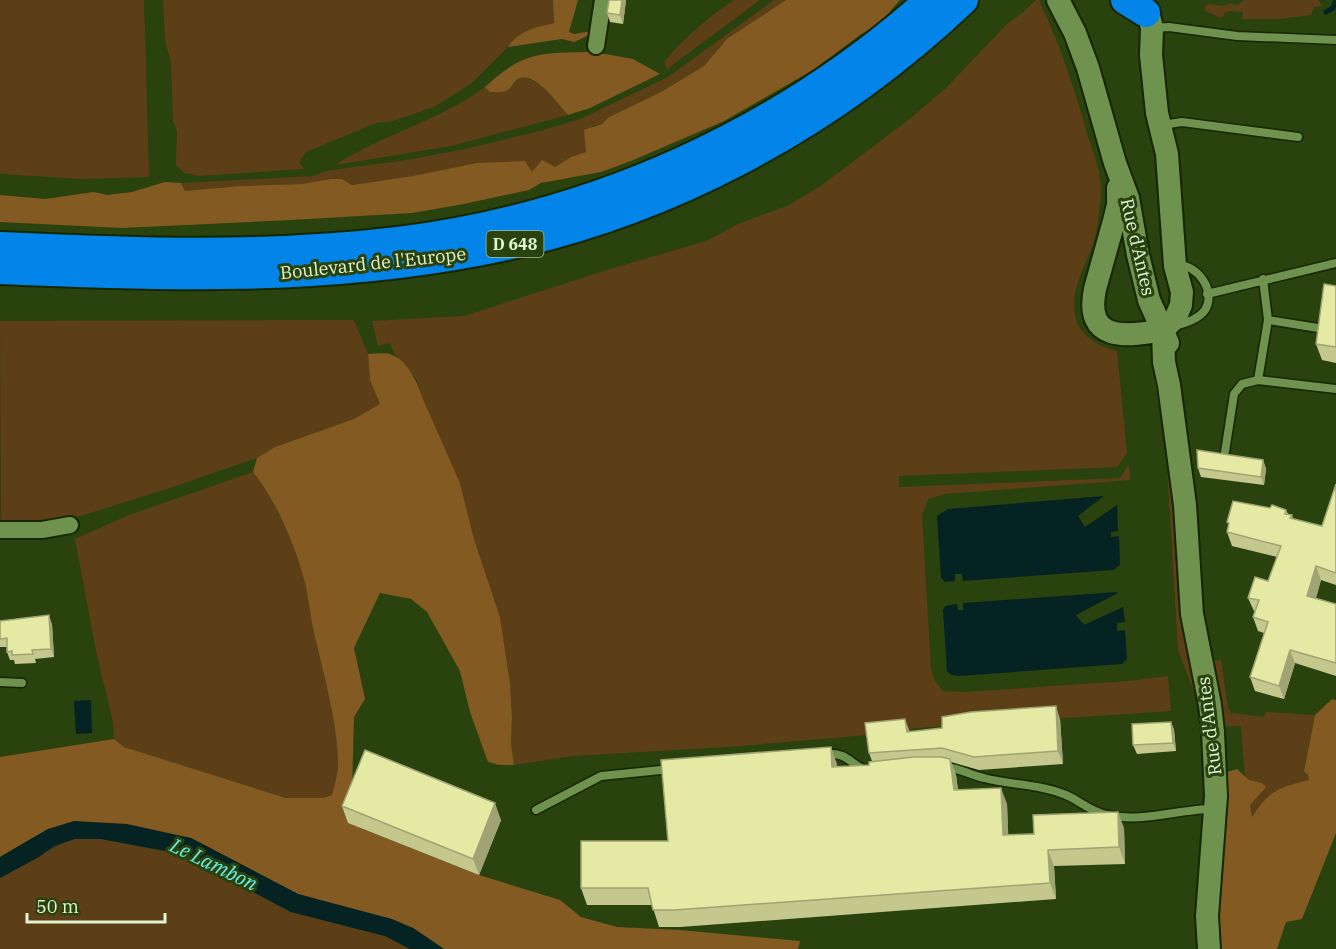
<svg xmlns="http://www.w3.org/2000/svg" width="1336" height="949" font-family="'IBM Plex Serif',serif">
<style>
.green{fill:#5d3f17}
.forest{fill:#825a22}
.water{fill:#042322}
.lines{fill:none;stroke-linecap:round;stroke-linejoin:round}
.stream{stroke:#042322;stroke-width:5}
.lane-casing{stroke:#162603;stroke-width:11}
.street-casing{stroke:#162603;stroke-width:20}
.secondary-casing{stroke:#162603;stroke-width:26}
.highway-casing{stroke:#162603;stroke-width:32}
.lane{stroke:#6f924f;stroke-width:8}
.street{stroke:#6f924f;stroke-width:16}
.secondary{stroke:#6f924f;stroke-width:22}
.highway{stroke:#0284e9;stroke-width:28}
.wall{fill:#c4c88d}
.shaded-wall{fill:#a0a373}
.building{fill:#e4e9a4;stroke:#a0a373;stroke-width:1.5}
.labels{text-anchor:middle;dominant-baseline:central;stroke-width:6;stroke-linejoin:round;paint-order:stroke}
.shield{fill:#29420e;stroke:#aabf97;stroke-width:1.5}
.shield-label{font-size:16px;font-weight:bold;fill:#e1f5d2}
.street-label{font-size:18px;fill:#e1f5d2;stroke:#29420e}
.water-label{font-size:20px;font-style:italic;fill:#66eee9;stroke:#29420e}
</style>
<rect width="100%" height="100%" fill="#29420e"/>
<path class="green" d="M0 0H144L149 177 83 179 0 174Z
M163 0H553L554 23C535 28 519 30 508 47L472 83 434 107 393 121 376 123 306 152 299 162 304 169 199 176 184 173 176 165 177 131 173 121 171 63 165 40Z
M734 0H760L667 69 664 62C685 37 707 18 734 0Z
M774 0H786L728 38 704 66 661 92 609 117 602 124 593 126 586 152 571 157 555 167 532 172 525 161 503 163 352 185 342 179H330L302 184 240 186 185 191 181 183 313 176 325 171 407 160 465 149 544 130 580 119 668 77Z
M1036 0H1039C1059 43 1074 87 1087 133 1092 149 1100 169 1101 186 1101 199 1099 214 1097 227 1093 259 1067 285 1076 319 1082 338 1099 346 1117 351L1127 453 1117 467 899 476V487L1120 478 1129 464 1130 480 945 494 928 499 922 515 931 669 935 681 943 691 964 692 1128 681 1168 676 1171 711 917 728 869 735 728 747 573 756 514 765 511 744 512 717 510 683 500 617 474 539 460 483 421 397C420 392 420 387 418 383 410 366 395 361 390 343L378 346 372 321 464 316 607 270 706 241 738 224 789 205 822 185 907 121 945 89 1007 24 1021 14Z
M1244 0H1318L1323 6 1314 7 1311 15 1278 19H1242L1243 12 1231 11 1225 12 1224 16 1220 18 1204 10 1207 4 1224 6 1229 3 1237 5Z
M524 77 540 84 568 115 451 146 335 165C383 134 439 121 485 87L490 92 508 90 517 79Z
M354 320 368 354 370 380 380 404 354 419 275 447 257 458 170 488 71 519 1 526 0 321Z
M1154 378H1160L1199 705 1178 650 1166 449Z
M253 472C277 503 293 540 304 579 309 598 310 618 315 637 324 676 339 729 338 768 337 777 334 786 332 795L323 798H286L124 747 114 739 113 722 97 656 75 539 129 515Z
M1221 660 1228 708 1231 713 1264 717 1266 712 1315 715 1304 770 1308 775 1309 780C1279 787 1268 792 1252 818L1250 805 1262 783 1249 780 1245 777 1241 726 1217 727 1209 661Z
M75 839H101L181 854 291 912 385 936 410 949H0V878C25 865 48 848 75 839Z"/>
<path class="forest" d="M553 0H578L569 32 574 34 592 31 589 35 574 42 562 39 508 47C519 30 535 28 554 23Z
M786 0H900L879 24 860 35 813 70 724 121 631 161 601 172 541 183 529 190 464 204 412 213 291 220 122 228 0 222V195L45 199 94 192 107 195 132 192 165 182 181 183 185 191 240 186 302 184 330 179H342L352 185 413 176 477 163 525 161 532 172 542 160 555 167 571 157 586 152 584 130 602 124 609 117 661 92 704 66 728 38Z
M594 52 633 59 660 74 590 108 568 115C558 105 535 70 518 79 514 81 512 87 508 90 504 93 495 92 490 92L485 87C524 50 543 53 594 52Z
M368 354C375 354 386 352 392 355 407 360 418 383 422 397L460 483 474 539 500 617 510 683 512 717 511 744 514 765H500L488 762 470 712 460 671 427 612 411 599 380 593 354 648 365 699 354 717 352 794 348 823 479 875 560 900 581 917 617 927 680 930 800 941 798 949H444L413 928 298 894 191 838 48 829 0 857V757L114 739 124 747 286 798H323L332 795C334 786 337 777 338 768 339 729 324 676 315 637 310 618 309 598 304 579 293 540 277 503 253 472L257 458 275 447 354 419 380 404 370 380Z
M1332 699 1336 700V833L1302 919 1286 922 1277 949H1209L1216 775 1237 769 1249 780 1262 783 1266 787 1250 805 1252 817C1270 790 1277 788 1309 780L1308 775 1304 771 1315 715Z"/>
<path class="water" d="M1104 496 1078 516 1085 527 1117 505 1118 531 1111 532V537L1119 536 1120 565 1113 570 963 581 962 574H955V581L945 582 941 578 937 516 948 509Z
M1117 592 1118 593 1076 615 1084 625 1123 607 1125 622 1117 623V631L1125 630 1127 659 1122 664 959 676 952 675 947 671 943 610 945 606 957 604 958 610H963V603Z
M91 700 92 733 76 734 74 701Z
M74 821 127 824 191 838 298 894 392 919 413 928 444 949H410L385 936 291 912 181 854 101 839H75L54 846 39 857 0 878V857L48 829Z"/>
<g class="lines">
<path class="stream" d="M1326 12 1333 8 1336 0"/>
<g class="lane-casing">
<path id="lane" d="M1152 28 1169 27 1237 36 1336 40
M1162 125 1182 122 1298 137
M1263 279 1268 320 1258 380 1336 389
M1207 294 1336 263
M1268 320 1318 328
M1175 326C1185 323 1199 319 1205 310 1217 291 1197 264 1177 265
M1225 452 1234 394 1242 384 1258 380
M0 682 22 683
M824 754C851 752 849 766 869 771
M945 767C960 768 970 775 984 778 1011 785 1040 784 1066 795 1080 801 1091 812 1107 815 1142 823 1178 809 1213 809
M536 810 601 776 671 769"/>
</g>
<g class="street-casing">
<path id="street" d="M596 46 603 0
M0 530H42L70 525"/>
</g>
<g class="secondary-casing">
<path id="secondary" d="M1058 0 1075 33 1088 68 1115 163 1128 198 1138 255 1149 300 1168 343
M1146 13 1150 20 1152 28 1151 55 1157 113 1167 154 1175 266 1182 292 1181 305 1176 317 1163 330
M1118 188V205L1114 221 1095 289C1084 342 1126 337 1163 330
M1163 330 1164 362 1169 385 1185 505 1192 614 1210 705 1213 732 1216 796 1207 916 1209 949"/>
</g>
<g class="highway-casing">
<path id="highway" d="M1125 0 1146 13
M0 246C132 252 266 257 398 241 596 216 780 133 929 0
M0 270C159 277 320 282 477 252 661 218 829 128 964 0"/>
</g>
<use href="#lane" class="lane"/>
<use href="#street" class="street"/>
<use href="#secondary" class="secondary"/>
<use href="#highway" class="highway"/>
</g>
<path class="wall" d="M626 0 623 24 610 22 607 13Z
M1336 286V363L1322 360 1316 344Z
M1263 460 1266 469 1264 485 1201 477 1198 468Z
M1336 484V585L1321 580 1316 598 1336 604V676L1295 663 1284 699 1255 691 1250 677 1264 633 1258 631 1253 617 1255 612 1254 611 1248 598 1268 581 1277 557 1232 546 1227 532 1229 525 1227 522 1270 508 1286 510 1288 514 1292 515 1293 519 1322 526Z
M0 621 52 624 54 657 35 659 36 663 15 664 14 660H10L7 652V647H0Z
M1060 719 1063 764 979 770 951 762 956 775 958 790 1007 804 1008 835 1124 828 1125 864 1054 866 1056 899 680 927H659L652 905H587L581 888 668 841 837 764V767L869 765 872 761 869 753 910 732Z
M1171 722 1174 730 1176 751 1137 754 1133 745Z
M342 806 501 820 479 875 348 823Z"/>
<path class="shaded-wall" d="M622 0H626L623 24 620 15Z
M1263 460 1266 469 1264 485 1261 477Z
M1316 566 1321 580 1312 609 1307 596Z
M49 615 52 624 54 657 51 649Z
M1290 650 1295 663 1284 699 1279 686Z
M1056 706 1060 719 1063 764 1058 751Z
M905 719 910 732H907Z
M1171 722 1174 730 1176 751 1173 743Z
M831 747 837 764 839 784 832 767Z
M950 759 956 775 960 807 954 790Z
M1001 788 1007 804 1009 852 1003 835Z
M495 803 501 820 479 875 473 859Z
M1118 812 1124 828 1125 864 1119 847Z
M1048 850 1054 866 1056 899 1050 883Z"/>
<path class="building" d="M609 0H622L620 15 607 13Z
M1324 284 1336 286V347L1316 344Z
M1197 450 1263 460 1261 477 1198 468Z
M1336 484V573L1316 566 1307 596 1336 604V663L1290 650 1279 686 1250 677 1268 622 1253 617 1259 600 1248 598 1255 577 1268 581 1281 546 1227 532 1229 523 1227 522 1233 501 1270 508 1272 505 1286 510 1285 514 1292 515 1290 518 1322 526Z
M49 615 51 649 32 650 33 654 12 655V651L7 652V638L0 639V621Z
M1056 706 1058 751 974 757 942 748 869 753 865 723 905 719 907 732 942 728V717L971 712Z
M1171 722 1173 743 1133 745 1132 724Z
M831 747 832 767 869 765V762L914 757H941L950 759 954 790 1001 788 1003 835 1034 834 1033 815 1118 812 1119 847 1048 850 1050 883 674 910H653L648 888H581V841H668L661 760Z
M365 750 495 803 473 859 342 806Z"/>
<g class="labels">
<rect class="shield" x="486.5" y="231" width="57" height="26" rx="4.5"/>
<g class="shield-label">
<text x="515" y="244">D 648</text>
</g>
<g class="street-label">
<text transform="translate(1138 247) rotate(77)">Rue d'Antes</text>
<text transform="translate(373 263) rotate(-6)">Boulevard de l'Europe</text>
<text transform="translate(1209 726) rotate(-97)">Rue d'Antes</text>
</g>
<g class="water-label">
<text transform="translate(214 864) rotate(26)">Le Lambon</text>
</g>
</g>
<path d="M27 913v9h138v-9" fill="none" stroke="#e1f5d2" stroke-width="3"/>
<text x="36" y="913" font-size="18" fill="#e1f5d2" stroke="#29420e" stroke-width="4.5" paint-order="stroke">50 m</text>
</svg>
